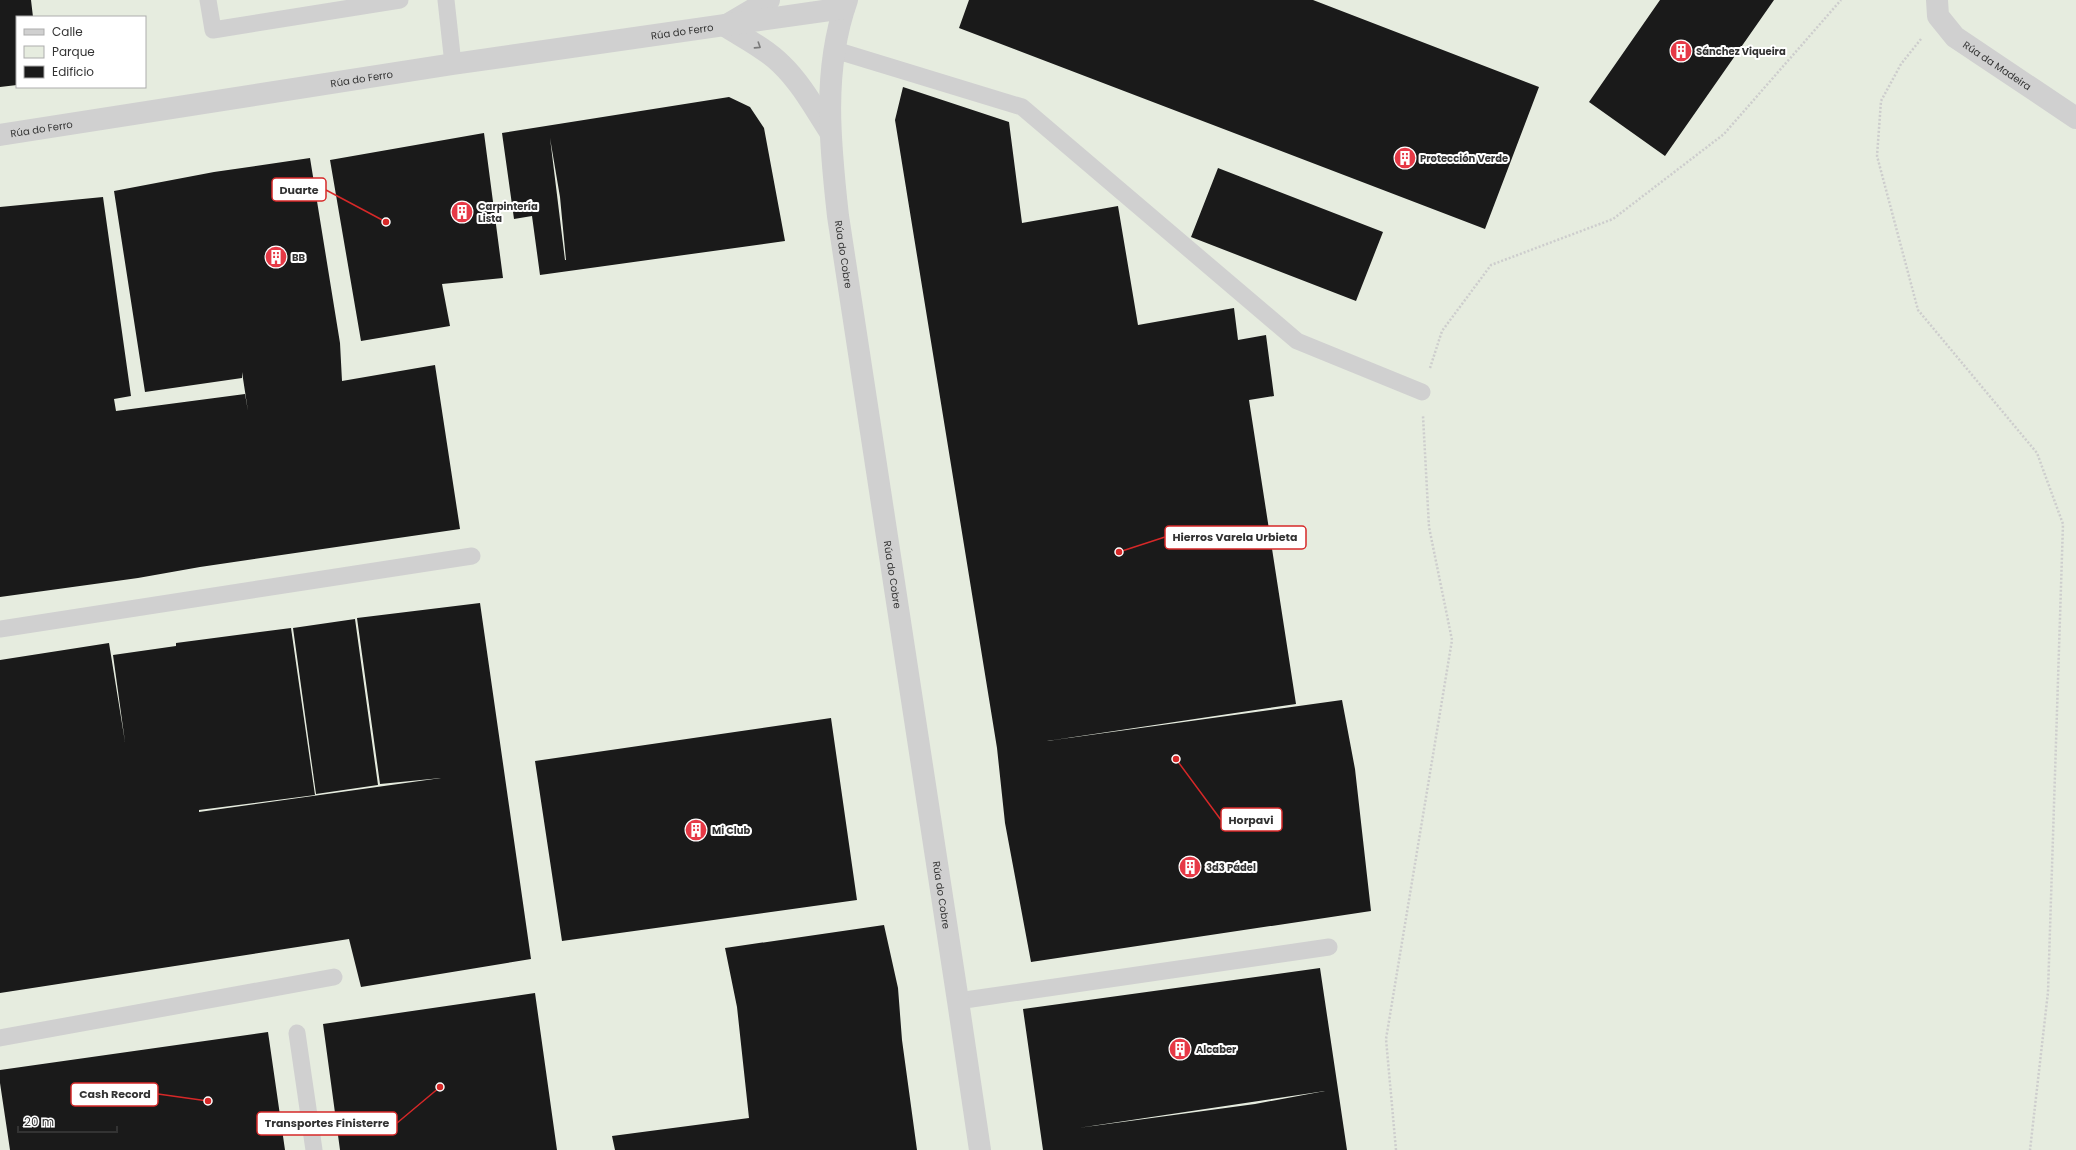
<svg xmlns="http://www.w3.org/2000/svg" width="2076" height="1150" font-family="Poppins,sans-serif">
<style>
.green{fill:#e6ecdf;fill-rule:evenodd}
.building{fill:#1a1a1a;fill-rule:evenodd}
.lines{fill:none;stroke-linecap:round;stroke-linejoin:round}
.path{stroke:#cdcdcd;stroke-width:2.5;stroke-dasharray:2 2;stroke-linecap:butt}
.lane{stroke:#d0d0d0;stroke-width:17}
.street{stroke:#d0d0d0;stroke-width:22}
.oneway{stroke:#7a7a7a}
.labels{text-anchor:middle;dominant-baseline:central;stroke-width:4;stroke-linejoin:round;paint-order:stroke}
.street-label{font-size:10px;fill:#333;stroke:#fff}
.poi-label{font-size:10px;font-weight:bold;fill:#333;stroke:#fff;text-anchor:start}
.leader{fill:none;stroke:#d62828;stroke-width:1.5}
.callout-dot{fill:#d62828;stroke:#fff;stroke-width:1.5}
.callout{fill:#fff;stroke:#d62828;stroke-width:1.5}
.callout-label{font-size:11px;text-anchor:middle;font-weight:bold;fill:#333}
</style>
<rect width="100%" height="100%" fill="#fff"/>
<path class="green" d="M0 0H2076V1150H0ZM17 17H145V87H17Z"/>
<path class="building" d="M0 0H31L33 17H17V85L0 87Z
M969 0H1313L1539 87 1485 229 959 28Z
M1660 0H1774L1665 156 1589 102Z
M903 87 1009 122 1022 223 1118 206 1138 325 1234 308 1238 340 1266 335 1274 396 1249 400 1296 704 1047 741 1342 700 1355 769 1371 911 1031 962 1005 823 997 748 895 120Z
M729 97 750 107 764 128 785 241 540 275 532 216 514 219 502 133ZM550 138 560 197 566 260H565Z
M484 133 503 278 442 284 450 326 361 341 330 160Z
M310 158 340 343 342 381 435 365 460 529 200 567 138 578 0 597V207L103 197 131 396 114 399 116 411 245 394 248 411 242 372V378L145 392 114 191 214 172Z
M1218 168 1383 232 1356 301 1191 237Z
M480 603 531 959 361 987 349 939 0 993V660L109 643 125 742 113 655 176 646V643L291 628 315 795 199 810V812L441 778 380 784 357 618Z
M355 619 378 785 316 794 293 628Z
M831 718 857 900 562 941 535 761Z
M884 925 898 988 902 1040 917 1150H615L612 1136 749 1118 737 1007 725 948Z
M1320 968 1347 1150H1043L1023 1009ZM1325 1091 1255 1104 1078 1128Z
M535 993 557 1150H340L323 1024Z
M268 1032 285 1150H10L0 1083V1070Z"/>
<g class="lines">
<path class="path" d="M1921 39 1901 64 1881 101 1877 156 1918 310 2037 453 2063 524 2048 992 2030 1150
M1430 368 1442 331 1491 265 1613 219 1724 134 1841 0
M1396 1150 1386 1039 1452 640 1429 527 1423 416"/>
<path class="lane" d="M208 0 213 30 400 0
M446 0 453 64
M835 50 1022 107 1297 341 1422 392
M0 629 472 556
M958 1001 1329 947
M297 1033 314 1150
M0 1038 334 977"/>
<g class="street">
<path d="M769 0 725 26C744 38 765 48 781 64 801 83 815 109 830 132"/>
<path id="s1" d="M847 0C822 70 830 144 838 216L958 1001 980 1150"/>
<path id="s2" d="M1937 0 1938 16 1955 37 2076 118"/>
<path id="s3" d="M0 135 453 64 844 8"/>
</g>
</g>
<defs><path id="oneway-chevron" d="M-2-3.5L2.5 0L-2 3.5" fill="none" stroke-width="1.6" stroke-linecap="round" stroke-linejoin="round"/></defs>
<use class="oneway" href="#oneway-chevron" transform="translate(758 46) rotate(33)"/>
<defs>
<g id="building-disc" transform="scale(1.15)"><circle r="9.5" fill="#e63946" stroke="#fff"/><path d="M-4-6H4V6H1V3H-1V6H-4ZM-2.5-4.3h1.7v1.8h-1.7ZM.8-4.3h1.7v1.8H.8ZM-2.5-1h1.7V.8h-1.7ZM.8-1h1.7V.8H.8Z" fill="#fff"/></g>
</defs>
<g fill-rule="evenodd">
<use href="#building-disc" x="1681" y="51"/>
<use href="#building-disc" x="1405" y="158"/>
<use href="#building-disc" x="462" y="212"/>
<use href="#building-disc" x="276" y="257"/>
<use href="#building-disc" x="696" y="830"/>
<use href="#building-disc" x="1190" y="867"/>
<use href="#building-disc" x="1180" y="1049"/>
</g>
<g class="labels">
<g class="street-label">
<text stroke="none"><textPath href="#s3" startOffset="690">Rúa do Ferro</textPath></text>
<text stroke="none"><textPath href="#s2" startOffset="94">Rúa da Madeira</textPath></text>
<text stroke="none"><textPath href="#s3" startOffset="366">Rúa do Ferro</textPath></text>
<text stroke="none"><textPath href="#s3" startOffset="42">Rúa do Ferro</textPath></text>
<text stroke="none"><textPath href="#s1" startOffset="257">Rúa do Cobre</textPath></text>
<text stroke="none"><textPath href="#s1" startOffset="581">Rúa do Cobre</textPath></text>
<text stroke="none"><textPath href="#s1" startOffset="905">Rúa do Cobre</textPath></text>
</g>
<g class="poi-label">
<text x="1696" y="51">Sánchez Viqueira</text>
<text x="1420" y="158">Protección Verde</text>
<text x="478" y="206">Carpintería<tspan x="478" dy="12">Lista</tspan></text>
<text x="292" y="257">BB</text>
<text x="712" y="830">Mi Club</text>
<text x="1206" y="867">3d3 Pádel</text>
<text x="1196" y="1049">Alcaber</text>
</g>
</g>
<path class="leader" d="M386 222L326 190M1119 552L1165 537M1176 759L1221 820M208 1101L158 1094M440 1087L397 1123"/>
<g class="callout-dot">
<circle cx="386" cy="222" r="4"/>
<circle cx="1119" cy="552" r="4"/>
<circle cx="1176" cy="759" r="4"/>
<circle cx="208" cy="1101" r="4"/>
<circle cx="440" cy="1087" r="4"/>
</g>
<g class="callout">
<rect x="272" y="178" width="54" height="23" rx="4"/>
<rect x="1165" y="526" width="141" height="23" rx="4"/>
<rect x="1221" y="808" width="61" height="23" rx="4"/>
<rect x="71" y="1083" width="87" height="23" rx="4"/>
<rect x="257" y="1112" width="140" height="23" rx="4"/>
</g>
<g class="callout-label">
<text x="299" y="194">Duarte</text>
<text x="1235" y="541">Hierros Varela Urbieta</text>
<text x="1251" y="824">Horpavi</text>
<text x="115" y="1098">Cash Record</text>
<text x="327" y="1127">Transportes Finisterre</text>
</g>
<rect x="16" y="16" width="130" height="72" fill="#ffffff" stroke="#adadad"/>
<rect x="24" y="29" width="20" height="6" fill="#d0d0d0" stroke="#adadad"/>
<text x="52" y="36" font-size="12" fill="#333333">Calle</text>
<rect x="24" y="46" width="20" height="12" fill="#e6ecdf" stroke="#adadad"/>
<text x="52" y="56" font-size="12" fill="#333333">Parque</text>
<rect x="24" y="66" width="20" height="12" fill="#1a1a1a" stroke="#adadad"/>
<text x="52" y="76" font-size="12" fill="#333333">Edificio</text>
<path d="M18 1126v6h99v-6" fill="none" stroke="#333333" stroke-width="2"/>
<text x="24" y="1126" font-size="12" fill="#333333" stroke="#ffffff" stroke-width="3" paint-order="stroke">20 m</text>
</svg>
